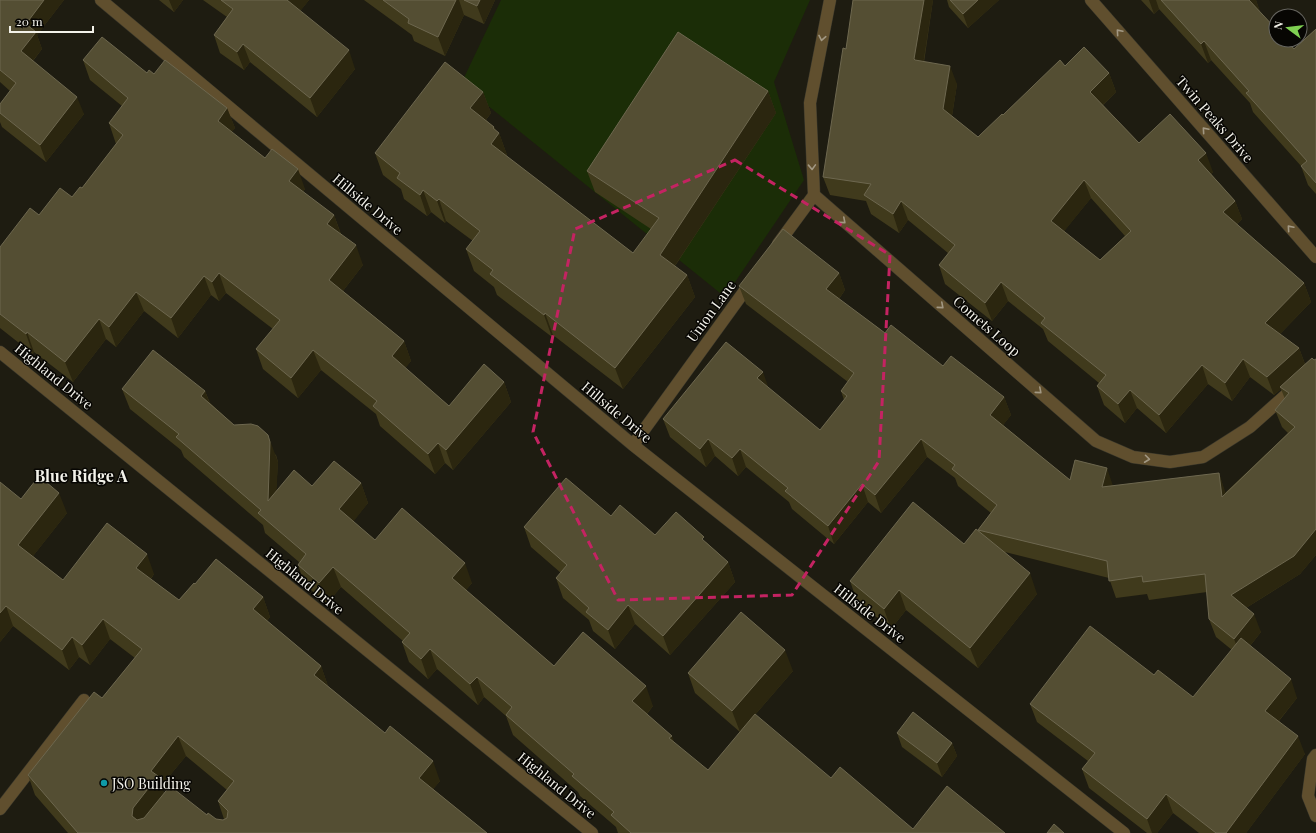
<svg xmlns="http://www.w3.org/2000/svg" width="1316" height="833" font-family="'Playfair Display',serif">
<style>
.green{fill:#1b2d07}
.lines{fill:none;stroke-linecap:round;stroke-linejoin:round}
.lane-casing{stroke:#38362b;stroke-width:13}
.street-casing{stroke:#38362b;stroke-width:13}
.lane{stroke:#604f2e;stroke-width:12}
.street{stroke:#604f2e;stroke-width:12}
.wall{fill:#403a1c;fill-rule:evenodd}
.shaded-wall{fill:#2b260f}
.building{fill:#544e33;stroke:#6d674f;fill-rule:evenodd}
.oneway{stroke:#a29883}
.marked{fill:none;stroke:#c42362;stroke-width:3;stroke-dasharray:8 5;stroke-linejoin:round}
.culture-dot{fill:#0f9aa8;stroke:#070603;stroke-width:1.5}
.labels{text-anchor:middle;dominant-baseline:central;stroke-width:3;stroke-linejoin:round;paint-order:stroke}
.street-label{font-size:14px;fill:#f3f2ea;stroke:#070603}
.poi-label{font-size:14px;fill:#f3f2ea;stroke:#070603;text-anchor:start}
.quarter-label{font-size:16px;font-weight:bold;fill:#f3f2ea;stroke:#070603}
</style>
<rect width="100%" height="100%" fill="#1e1c11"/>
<path class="green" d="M501 0H810L774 82 804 180 725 297 461 84Z"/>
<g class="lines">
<g class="lane-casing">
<path id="lane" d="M0 809 84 700"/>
</g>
<g class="street-casing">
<path id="street" d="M101 0 633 445 1124 833
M830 0 810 103 814 195 1096 441 1133 457 1170 462 1203 457 1250 427 1316 368
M1091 0 1316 257
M778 244 814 195
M0 352 592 833
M633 445 751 282
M1316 755 1313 759 1308 796 1316 816"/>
</g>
<use href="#lane" class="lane"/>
<use href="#street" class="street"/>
</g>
<path class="wall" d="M0 0H64L37 35 42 49 33 61 84 114 46 162 2 127 0 122V104L10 91 0 82Z
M159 0H183L174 12Z
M203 0H309L300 11 355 69 317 117 250 62 244 70 220 53 214 35 227 17Z
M364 0H495L484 24 464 15 445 56 414 41 412 35Z
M853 0H933L924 62 957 84 952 116 978 137 1003 115 1065 66 1109 73 1116 92 1103 105 1139 143 1213 172 1211 174 1235 201 1242 219 1237 224 1304 283 1311 302 1280 334 1299 348 1305 364 1316 359V555L1300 574 1246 608 1261 632 1250 646 1297 698 1279 721 1305 754 1246 833H1199L1173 813 1157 833H1147L1089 788 1082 769 1088 761 1037 722 1030 704 1154 675 1193 697 1232 650 1216 637 1209 619 1207 592 1149 600 1147 594 1116 598 1109 578 1005 552 1037 594 978 668 906 610 891 629 857 601 850 581 964 544 978 531V530L991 513 958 486 955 478 927 457 881 513 868 502 834 544 792 509 789 502 746 467 738 476 715 456 706 467 670 437 663 419 769 388 820 430 844 400 841 391 848 382 746 304 739 286 839 273 845 290 839 299 885 333 943 366 1004 397 1011 415 1003 425 1070 480 1113 486 1219 473 1225 493 1288 433 1282 427 1275 410 1285 399 1281 389 1274 395 1250 377 1232 401 1208 384 1166 433 1137 408 1125 423 1104 405 1097 386 1099 383 1048 341 1043 329 1008 301 992 321 945 284 939 265 948 253 908 220 899 233 871 214 866 201 830 195 823 177 846 49ZM1091 198 1125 236 1100 260 1064 231Z
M947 0H999L968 28 949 7Z
M1141 0H1256L1260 12 1294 49 1316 29V194L1308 185 1301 166 1253 112 1250 103 1211 60 1208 63 1159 9 1154 14Z
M83 60 147 73 154 74 227 108 235 128 231 132 305 189 303 192 334 215 341 234 363 265 343 291 404 341 411 361 405 368 449 406 504 382 511 402 453 470 445 463 435 474 380 426 376 414 321 370 298 398 263 369 256 349 273 329 226 293 219 301 211 295 178 338 144 311 116 347 106 339 73 382 34 352 33 354 0 328V247L39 215 72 197 82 188 116 144 109 123 122 106 90 80Z
M768 91 776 113 675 266 687 275 695 297 623 389 553 335 552 337 497 295 494 287 474 271 466 249 473 241 446 221 445 223 431 212 427 216 404 199 401 189 383 175 375 153 483 92 491 113 486 120 494 127 496 131 499 133 507 155 506 156 633 253 651 229 595 192 587 171Z
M122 389 205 391 210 403 234 425 276 455 278 462 276 491 312 486 361 483 368 503 353 521 375 540 472 583 466 590 554 666 653 706 647 714 674 743 708 770 831 778 913 829 1005 833H618L616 827 580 796 578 792 513 735 506 716 484 697 478 705 437 669 428 679 409 662 402 642 403 641 341 587 327 603 305 585 298 565 299 562 265 533 263 525 184 457 181 450 130 409Z
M21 499 67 513 33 556 63 580 154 574 151 579 179 600 195 584 263 597 270 617 267 621 321 666 328 686 440 781 433 789 487 833H68L35 795 28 775 102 698 135 658 110 639 90 665 79 657 69 670 13 626 0 642ZM186 756 227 790 218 801 224 819 223 820 216 819 207 815 164 793 161 786Z
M611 516 655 535 706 542 728 562 735 582 670 655 635 624 615 649 593 631 589 620 563 598 556 578 561 573 531 547 524 527Z
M793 671 740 732 695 693 688 673Z
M897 733 952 743 957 756 942 777 902 747Z"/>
<path class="shaded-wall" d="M44 0H64L37 35 42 49 27 68 21 51 26 24Z
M169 0H183L174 12Z
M287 0H309L294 19Z
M456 0H459L464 15 445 56 438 37Z
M480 0H495L484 24 477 6Z
M924 0H933L921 78 914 59Z
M978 0H999L968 28 963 14Z
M1149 0H1156L1159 9 1154 14Z
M1249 0H1256L1261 15Z
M1204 41 1211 60 1208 63 1201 44Z
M243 44 250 62 244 70 237 52Z
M349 50 355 69 317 117 310 98Z
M950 66 957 84 950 128 943 109Z
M1109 73 1116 92 1097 110 1090 92Z
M768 91 776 113 668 276 660 255Z
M483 92 491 113 478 130 470 108Z
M77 97 84 114 46 162 40 145Z
M227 108 235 128 225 141 218 121Z
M494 127 497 136 499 133 507 155 499 166 491 144 493 128Z
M1206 153 1213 172 1205 179 1198 160Z
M298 169 305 189 296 201 289 181Z
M1084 180 1091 198 1058 239 1051 221Z
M423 190 431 212 427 216 420 195Z
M439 199 446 221 445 223 437 201Z
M901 201 908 220 899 233 893 214Z
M1235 201 1242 219 1230 230 1223 212Z
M334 215 341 235 327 224Z
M356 245 363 265 336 300 329 280Z
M219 273 226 293 219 301 212 282Z
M839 273 845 290 833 307 826 289Z
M687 275 695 297 623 389 615 368Z
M204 276 211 295 178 338 171 318Z
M1001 282 1008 301 992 321 985 303Z
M1304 283 1311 302 1272 342 1265 323Z
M136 292 144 311 116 347 109 327Z
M545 313 553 335 552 337 544 315Z
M99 319 106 339 73 382 65 362Z
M27 332 34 352 33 354 26 334Z
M404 341 411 361 399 376 392 356Z
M1299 348 1306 367 1280 387 1281 389 1274 395 1267 377Z
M313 350 321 370 298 398 291 378Z
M1243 359 1250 377 1232 401 1225 383Z
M1202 365 1208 384 1166 433 1159 415Z
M763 372 769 389 757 378Z
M504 382 511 402 453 470 446 450Z
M1130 390 1137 408 1125 423 1118 404Z
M205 391 213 412 201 396Z
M1004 397 1011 415 997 433 990 415Z
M268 435 278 462 275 522 268 501Z
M708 439 715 456 706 467 700 449Z
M921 439 927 457 881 513 875 495Z
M438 443 445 463 435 474 428 454Z
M740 449 746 467 738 476 732 458Z
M1107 468 1113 486 1102 487Z
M1219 473 1225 491 1228 514 1222 497Z
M361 483 368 503 347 530 339 509Z
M862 484 868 502 834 544 828 526Z
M59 493 67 513 26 565 18 545Z
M1316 529V555L1300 574 1238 613 1231 595Z
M147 554 154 574 144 588 136 568Z
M728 562 735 582 670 655 663 636Z
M465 563 472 583 459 598 452 578Z
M333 567 341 587 327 603 319 583Z
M1030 573 1037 594 978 668 970 648Z
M899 590 906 610 891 629 884 609Z
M263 597 270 617 260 629 253 609Z
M628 605 635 624 615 649 608 630Z
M6 606 13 626 0 642V613Z
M1254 614 1261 632 1241 657 1234 639Z
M103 619 110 639 90 665 82 645Z
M72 637 79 657 69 670 62 650Z
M430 649 437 669 428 679 421 659Z
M785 650 793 671 740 732 732 711Z
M321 666 328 686 314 675Z
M477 677 484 697 478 705 470 684Z
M1291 679 1297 698 1272 729 1265 711Z
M646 686 653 706 640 722 632 701Z
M178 736 186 756 161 786 165 796 140 828 132 816 133 808 151 771Z
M672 736 679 756 669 738Z
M1298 736 1305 754 1246 833H1226Z
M952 743 957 756 942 777 937 763Z
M433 761 440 781 426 798 419 778Z
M1166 794 1173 813 1157 833H1152L1147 819Z"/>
<path class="building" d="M0 0H44L26 24 36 32 21 51 77 97 40 145 0 113V104L16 83 0 70Z
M221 0H287L349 50 310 98 243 44 237 52 214 35 233 9Z
M383 0H456L438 37 408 23 409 19Z
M464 0H480L477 6Z
M853 0H924L914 59 915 60 950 66 943 109 978 137 1002 114 1003 115 1060 60 1065 66 1084 47 1109 73 1090 92 1139 143 1170 114 1206 153 1198 160 1235 201 1223 212 1304 283 1265 323 1299 348 1267 377 1243 359 1225 383 1202 365 1159 415 1130 390 1118 404 1097 386 1106 375 1041 323 1045 318 1001 282 985 303 939 265 955 245 901 201 893 214 864 195 871 184 823 177 843 48 846 49ZM1084 180 1131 231 1100 260 1051 221Z
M950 0H978L963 14Z
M1161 0H1249L1276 29V40H1286L1294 49 1316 29V183L1301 166 1307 161 1246 93 1249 91 1204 41 1201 44Z
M678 32 768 91 660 255 687 275 615 368 545 313 544 315 490 274 493 270 466 249 480 231 439 199 437 201 423 190 420 195 397 178 400 173 375 153 445 62 483 92 470 108 494 127 493 128 499 133 491 144 633 253 659 218 587 171Z
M102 37 147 73 149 70 154 74 165 60 227 108 218 121 265 158 272 149 298 169 289 181 334 215 327 224 356 245 329 280 404 341 392 356 449 406 484 364 504 382 446 450 438 443 428 454 373 406 377 401 313 350 291 378 256 349 280 320 219 273 212 282 204 276 171 318 136 292 109 327 99 319 65 362 27 332 26 334 0 314V247L30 208 39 215 60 188 72 197 80 187 82 188 123 135 109 123 128 98 83 60Z
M783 229 839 273 826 289 885 333 891 325 943 366 951 356 1004 397 990 415 1070 480 1075 460 1107 468 1102 487 1219 473 1222 497 1295 427 1275 410 1289 393 1280 387 1312 358 1314 360 1316 359V529L1294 556 1231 595 1254 614 1234 639 1209 619 1205 574 1143 582 1142 576 1109 581 1107 561 978 530 997 505 952 469 955 465 921 439 875 495 862 484 828 526 785 491 788 488 740 449 732 458 708 439 700 449 663 419 726 342 763 372 757 378 820 430 847 396 841 391 854 373 739 286Z
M153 350 205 391 201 396 234 425 251 424 258 426 268 435 270 442 268 501 294 470 312 486 334 461 361 483 339 509 375 540 402 508 465 563 452 578 554 666 583 632 646 686 632 701 672 736 669 738 708 770 755 714 831 778 840 767 913 829 947 786 1005 833H631L611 815 614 812 572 776 574 774 506 715 512 707 477 677 470 684 430 649 421 659 402 642 410 633 333 567 319 583 298 565 306 554 258 513 261 510 176 437 179 434 122 389Z
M39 476 59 493 18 545 63 580 107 523 147 554 136 568 179 600 194 583 195 584 216 559 263 597 253 609 321 666 314 675 385 733 390 726 433 761 419 778 487 833H78L28 775 94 692 102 698 142 649 103 619 82 645 72 637 62 650 6 606 0 613V482L21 499ZM178 736 234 781 218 801 228 811 227 818 223 820 216 819 208 813 207 815 170 786 144 818 137 820 132 816 133 808 158 776 151 771Z
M566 478 611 516 620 505 655 535 676 512 704 537 702 539 728 562 663 636 628 605 608 630 586 612 589 608 556 578 567 565 524 527Z
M913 502 964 544 976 529 1030 573 970 648 899 590 884 609 850 581Z
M741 612 785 650 732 711 688 673Z
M1090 626 1154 675 1158 670 1193 697 1241 638 1291 679 1265 711 1298 736 1226 833H1216L1166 794 1147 819 1082 769 1095 753 1030 704Z
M913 712 952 743 937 763 897 733Z
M1054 824 1064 833H1047Z"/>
<defs><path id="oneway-chevron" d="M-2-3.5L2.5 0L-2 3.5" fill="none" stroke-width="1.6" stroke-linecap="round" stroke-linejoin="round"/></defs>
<g class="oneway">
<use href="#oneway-chevron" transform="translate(1119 32) rotate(-131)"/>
<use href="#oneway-chevron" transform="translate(822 38) rotate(101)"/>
<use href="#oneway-chevron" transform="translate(1205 130) rotate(-131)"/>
<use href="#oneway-chevron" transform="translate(812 167) rotate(88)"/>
<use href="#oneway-chevron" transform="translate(843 221) rotate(41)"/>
<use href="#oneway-chevron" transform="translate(1290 228) rotate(-131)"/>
<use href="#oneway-chevron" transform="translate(941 306) rotate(41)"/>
<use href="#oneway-chevron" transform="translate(1039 391) rotate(41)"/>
<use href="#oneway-chevron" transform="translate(1147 459) rotate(7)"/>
</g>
<path class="marked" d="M735 160 890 255 879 461 792 595 618 600 533 432 575 229Z"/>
<circle class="culture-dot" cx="104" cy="783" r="4"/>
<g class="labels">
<g class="street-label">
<text transform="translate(1215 119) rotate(49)">Twin Peaks Drive</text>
<text transform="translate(368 204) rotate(40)">Hillside Drive</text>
<text transform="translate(711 311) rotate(-54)">Union Lane</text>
<text transform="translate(987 326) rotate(41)">Comets Loop</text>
<text transform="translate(54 376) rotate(39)">Highland Drive</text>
<text transform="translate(617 412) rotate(40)">Hillside Drive</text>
<text transform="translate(305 581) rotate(39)">Highland Drive</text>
<text transform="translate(870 613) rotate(38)">Hillside Drive</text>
<text transform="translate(557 785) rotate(39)">Highland Drive</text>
</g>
<g class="poi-label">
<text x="112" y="783">JSO Building</text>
</g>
<g class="quarter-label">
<text x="81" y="475">Blue Ridge A</text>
</g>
</g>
<g transform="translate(1288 28) rotate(285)"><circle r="19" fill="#070603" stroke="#65645f"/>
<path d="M0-3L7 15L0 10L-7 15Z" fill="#7fd052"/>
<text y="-6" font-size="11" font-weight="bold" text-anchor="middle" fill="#f3f2ea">N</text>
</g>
<path d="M10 26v6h83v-6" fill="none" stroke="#f3f2ea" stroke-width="2"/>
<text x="16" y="26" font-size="12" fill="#f3f2ea" stroke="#070603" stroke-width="3" paint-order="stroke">20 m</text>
</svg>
